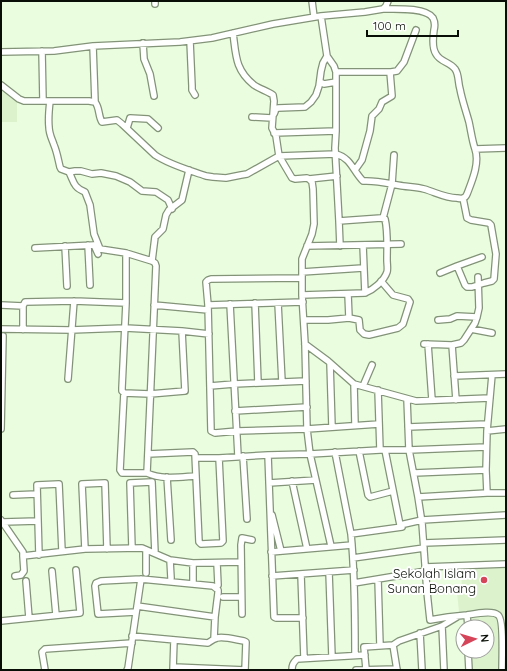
<svg xmlns="http://www.w3.org/2000/svg" width="507" height="671" font-family="Quicksand,sans-serif">
<style>
.built{fill:#dcf2cd}
.lines{fill:none;stroke-linecap:round;stroke-linejoin:round}
.lane-casing{stroke:#829378;stroke-width:4.5}
.street-casing{stroke:#829378;stroke-width:8}
.lane{stroke:#fff;stroke-width:2.5}
.street{stroke:#fff;stroke-width:5.5}
.poi-dot{fill:#d54459;stroke:#fff;stroke-width:1.5}
.labels{text-anchor:middle;dominant-baseline:central;stroke-width:4;stroke-linejoin:round;paint-order:stroke}
.poi-label{font-size:13px;fill:#090f06;stroke:#fff;text-anchor:end}
</style>
<rect width="100%" height="100%" fill="#ebfddf"/>
<path class="built" d="M1 87 17 98V122H1Z
M506 567V670H472L471 651H487V627H470L469 612H459L457 592 462 591 461 569Z"/>
<g class="lines">
<g class="lane-casing">
<path id="lane" d="M427 592 472 590"/>
</g>
<g class="street-casing">
<path id="street" d="M155 1V4
M312 1 314 17
M383 9C395 9 426 7 433 18 435 22 435 26 434 30 433 37 432 48 436 54 440 62 450 62 455 69 459 74 458 83 460 89 462 100 466 111 469 122 471 131 472 140 475 149L506 148
M321 16 327 56 334 66 336 72V131L335 148 339 221 340 246
M233 33C236 55 235 70 254 85 260 89 267 91 273 95L274 101 272 128 276 136 279 156 292 178 295 179 307 178 309 179 312 182 313 189 314 224 312 234 302 259V295L305 344 307 429 310 454 331 546
M190 41 192 86V90L195 95
M143 43 144 59 150 74 154 96
M93 46 95 102
M42 51 43 101
M1 52 54 51 93 46 180 42 212 38 273 24 321 16 365 12 383 9 386 6 388 1
M336 72H391L397 71 404 62 416 30
M320 82 324 84 336 82
M1 85 19 99 24 101H89L95 102C100 108 98 116 102 122L117 120 122 124 155 155C170 165 189 170 206 176L213 177 226 178 241 175 247 174 279 156 336 154C351 158 353 171 363 181 377 180 390 184 403 186 410 187 417 187 424 189 435 192 445 198 457 198 462 199 465 199 467 194 472 181 480 163 475 149
M50 101C49 110 48 118 49 127 49 134 52 139 54 145 57 152 58 159 60 167L61 169 69 172C74 182 73 187 85 192L90 205 94 234 100 249 126 253
M274 114 276 109 278 108 305 107 311 102 316 95 319 86 321 71 323 63 327 56
M252 117 272 118
M127 128 130 118 148 119 158 128
M274 133 336 131
M355 170 362 160 370 131 372 116 379 109 382 102 392 96 390 72
M69 172 75 171H81L92 174 101 173 116 176 130 182 142 191 156 192 168 200 172 209
M309 179 337 176
M383 218 392 184 394 155
M88 245 90 285
M363 245 365 293
M65 246 67 286
M307 246 401 244
M35 248 94 245 98 254
M152 261 155 237 163 229 166 215 169 210 182 200 189 170
M457 266 482 257
M302 272 363 268
M440 273 457 266 465 285 467 287H472L484 283 492 281 494 279 496 254 491 225 489 223 471 220 467 218 463 198
M302 278 211 279 208 280 206 282 208 305 211 431 215 433 237 431 307 429 379 424
M302 295 365 293C373 290 384 281 387 272 388 269 387 264 387 260 387 247 388 232 385 219L381 218 339 221
M255 303 258 383
M278 303 282 382
M230 304 238 456
M1 305 23 306
M154 305 208 310
M208 305 303 302
M349 318 359 320 360 330 364 334 369 335 398 328 403 324 410 302 408 299 393 295 381 281
M304 320H328L349 318 348 294
M438 320 450 319 457 316 477 317
M1 329 71 330 125 328 182 331 209 334
M471 329 492 333
M23 330V306L25 302 74 301 126 303
M305 344 328 361 354 384 416 401 490 398
M424 344 452 345 461 343 464 340 475 323 477 317 479 308 478 277
M428 344 432 400
M452 345 456 400
M330 363 332 427
M454 376 506 374
M68 379 74 301
M354 384 355 425
M210 386 234 384 306 381
M363 386 372 365
M378 390 380 450
M124 393 150 394 185 391 182 331
M407 399 409 450 418 497 422 523 427 592 430 620 448 617 467 615 468 627
M235 411 307 407
M408 427 487 424
M1 429 3 336
M487 431 506 429
M385 450 400 525 422 520 506 515
M359 451 368 495 370 497 393 491
M335 452 351 534C355 574 355 615 355 655
M148 454 193 452 195 454 199 542 201 544 221 543 223 541 219 458
M268 455 274 617 276 618H303
M243 456 247 519
M196 458H219L268 455 310 454 380 450H409L486 447
M147 473H122L120 470 124 393 122 391V388L126 303V253L152 261 155 263 156 266 147 473C162 480 180 477 196 476
M414 473 486 470
M167 477 171 540
M292 481 307 549
M269 483 316 480
M487 493 486 470 487 431 492 375
M13 495 37 494
M418 497 487 493H506
M272 515 281 551
M1 520 23 552V556L85 549 142 548 170 560 193 563 240 562
M3 522 38 521
M351 534 402 527
M424 543 506 540
M132 548 130 483 152 482 155 553
M85 549 82 484 105 483 107 549
M146 550V573
M271 552 352 545
M39 555 37 485 59 484 62 551
M353 558 424 548
M170 560 171 578
M217 563 218 585
M425 567 506 564
M52 571 56 615
M329 572 332 657
M301 575 304 658
M15 576 21 575 24 571 23 556
M272 576 354 570
M378 579 380 646
M26 581 29 618
M193 582V563
M354 583 426 571
M223 597H241
M137 606 215 617
M136 612 98 614 95 586 96 583 101 581 141 579 213 586 218 590V593L215 617 214 639
M242 614 241 545 242 538 252 540
M467 615C474 614 492 610 498 615 504 619 502 661 502 670
M1 621 80 613V612L76 570
M442 626 444 670
M420 633 422 670
M132 636 208 643C211 641 213 639 217 638 224 636 237 640 244 641L246 642 245 670 174 667
M393 645 399 641 442 626 457 617
M468 651 469 670
M366 669 364 647 393 645 397 670
M45 670 42 652 45 649 132 643
M127 670 128 668 141 579
M173 670 174 640
M292 670C292 665 293 663 297 659L365 655
M356 670 397 669"/>
</g>
<use href="#lane" class="lane"/>
<use href="#street" class="street"/>
</g>
<circle class="poi-dot" cx="484" cy="580" r="4"/>
<g class="labels">
<g class="poi-label">
<text x="476" y="573">Sekolah Islam<tspan x="476" dy="15">Sunan Bonang</tspan></text>
</g>
</g>
<rect width="507" height="671" fill="none" stroke="#090f06" stroke-width="4"/>
<g transform="translate(475 639) rotate(85)"><circle r="19" fill="#ffffff" stroke="#9d9f9b"/>
<path d="M0-3L7 15L0 10L-7 15Z" fill="#d54459"/>
<text y="-6" font-size="11" font-weight="bold" text-anchor="middle" fill="#090f06">N</text>
</g>
<path d="M367 30v6h91v-6" fill="none" stroke="#090f06" stroke-width="2"/>
<text x="373" y="30" font-size="12" fill="#090f06" stroke="#ffffff" stroke-width="3" paint-order="stroke">100 m</text>
</svg>
